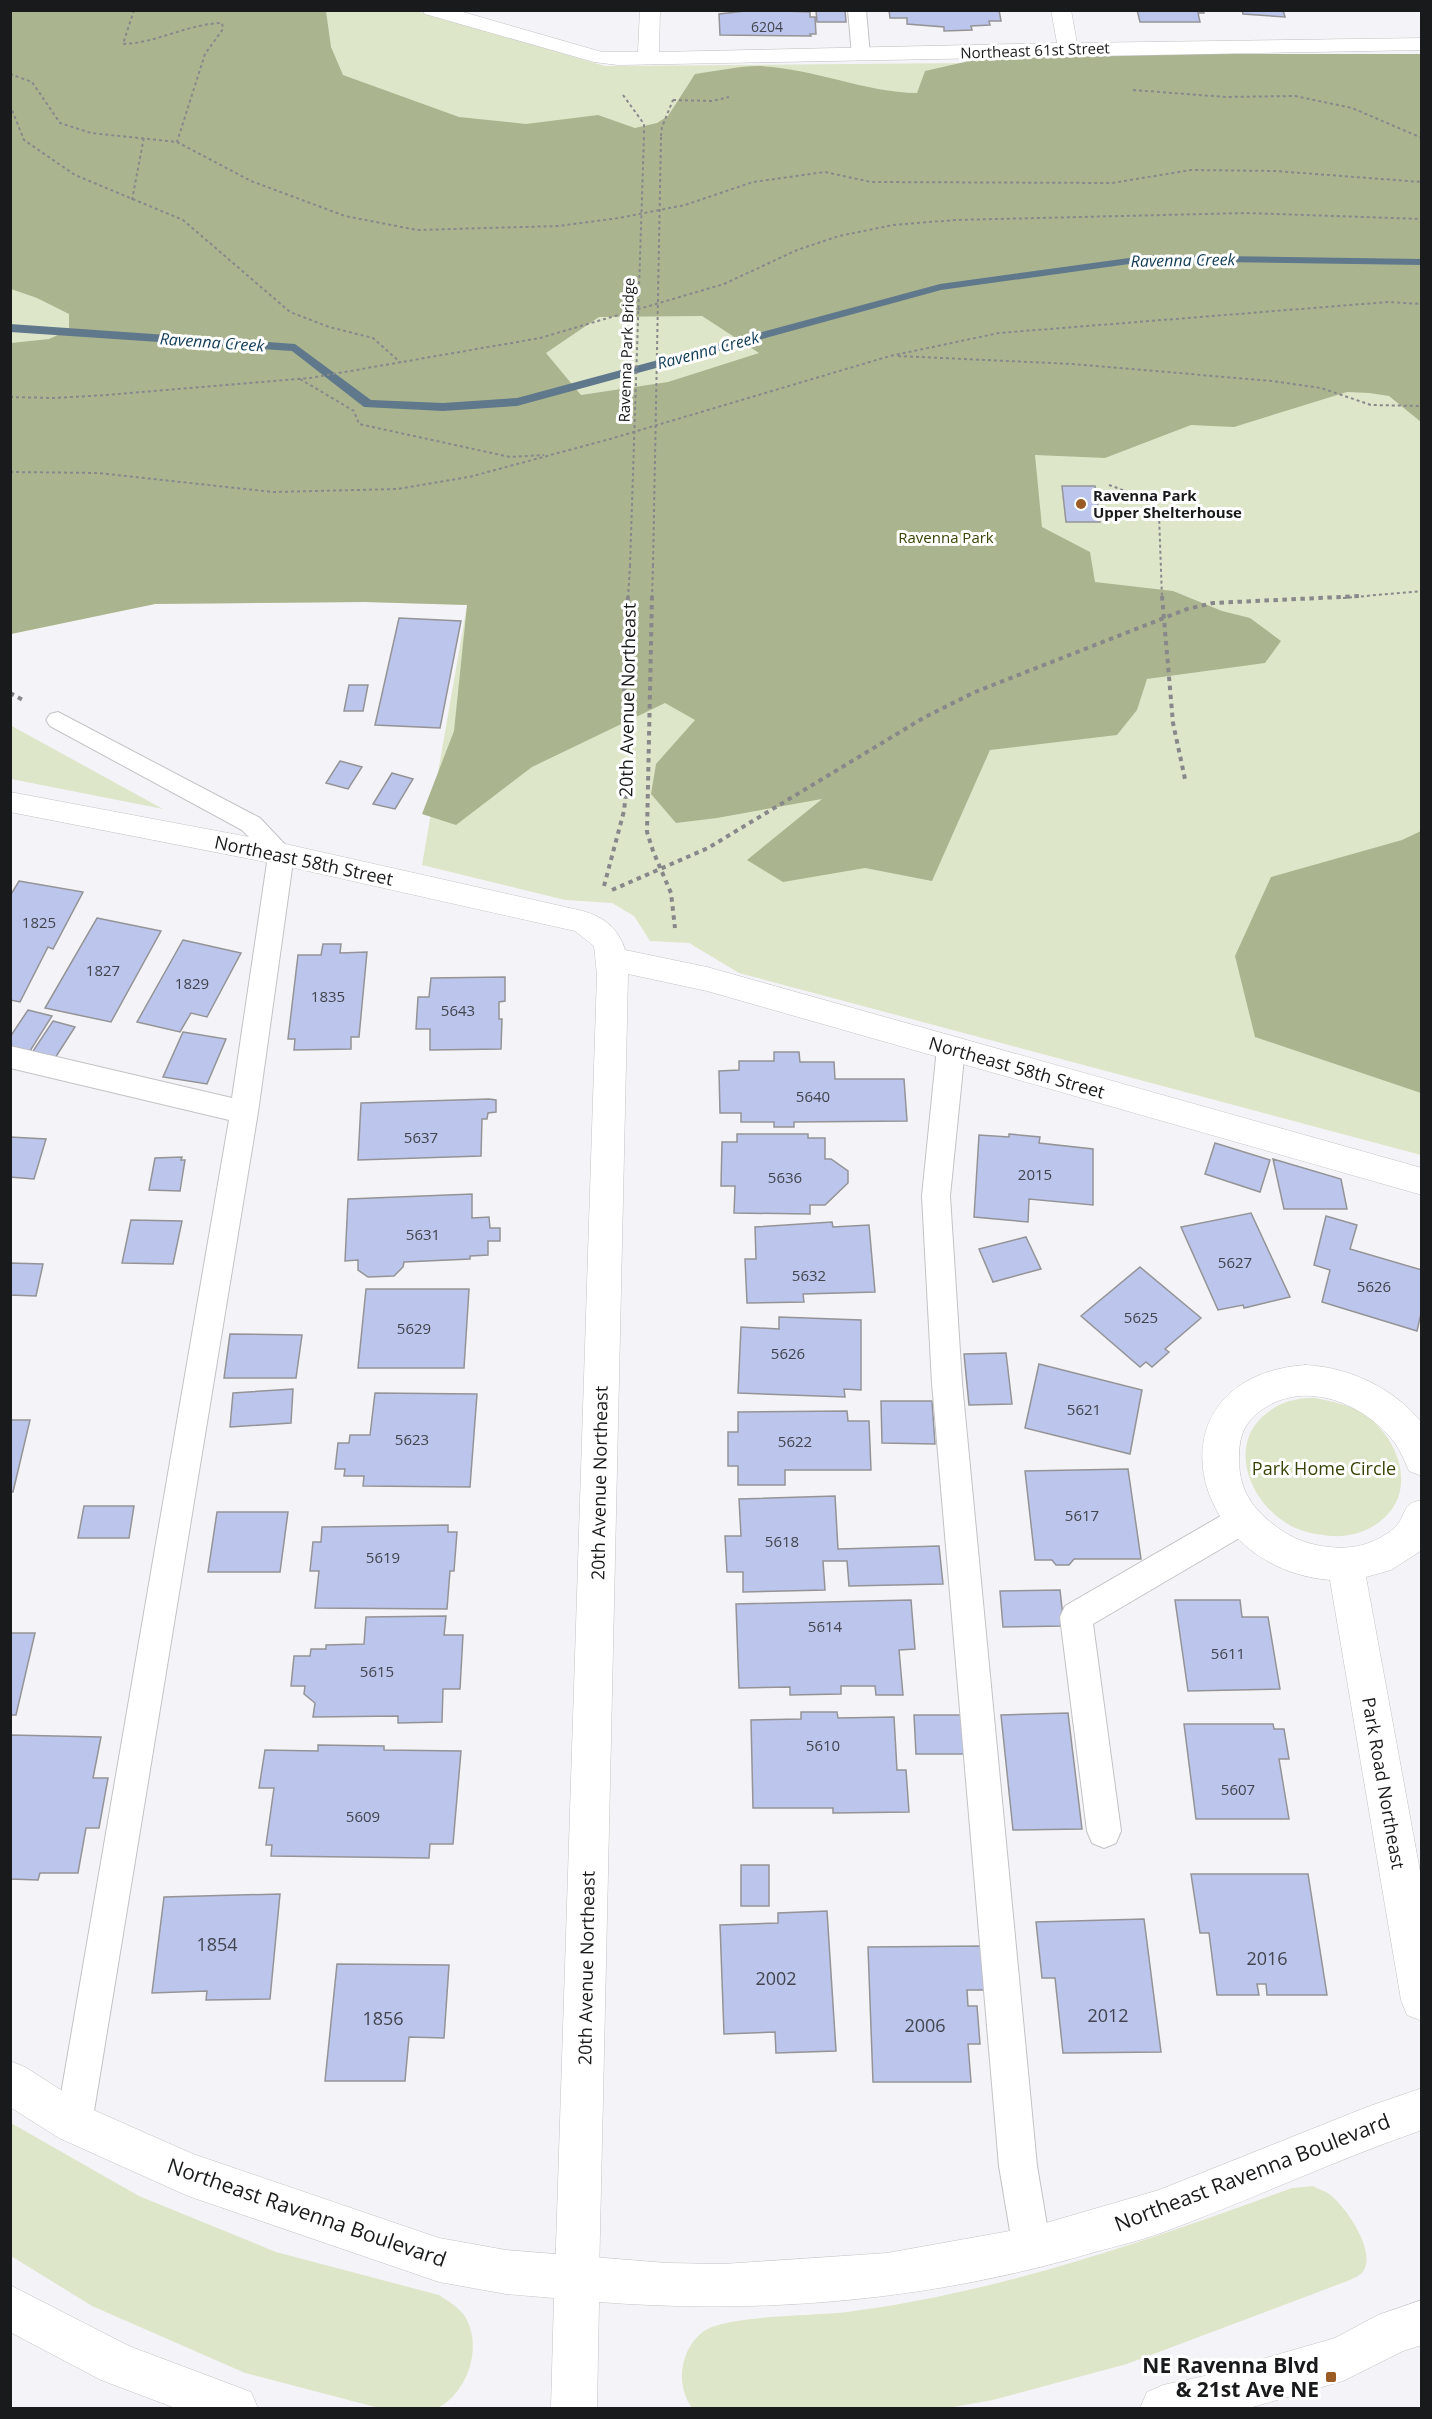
<svg xmlns="http://www.w3.org/2000/svg" width="1432" height="2419" font-family="'Open Sans',sans-serif">
<style>
.green{fill:#dee6ca}
.forest{fill:#aab58f;fill-rule:evenodd}
.lines{fill:none;stroke-linecap:round;stroke-linejoin:round}
.stream{fill:#60788b;fill-rule:evenodd}
.building{fill:#bcc5eb;stroke:#949497;stroke-width:1.5}
.lane-casing{stroke:#c3c3c6;stroke-width:2}
.street-casing{stroke:#c3c3c6;stroke-width:1}
.secondary-casing{stroke:#c3c3c6;stroke-width:1}
.path-far1{stroke:#88888b;stroke-width:2;stroke-dasharray:3 3;stroke-linecap:butt}
.path{stroke:#88888b;stroke-width:4;stroke-dasharray:4.5 4.5;stroke-linecap:butt}
.lane{fill:#fff;fill-rule:evenodd}
.street{fill:#fff;fill-rule:evenodd}
.secondary{fill:#fff;fill-rule:evenodd}
.path-bridge{stroke:#88888b;stroke-width:2;stroke-dasharray:3 3;stroke-linecap:butt}
.poi-dot{fill:#9b5b24;stroke:#fff;stroke-width:2}
.labels{text-anchor:middle;dominant-baseline:central;stroke-width:6;stroke-linejoin:round;paint-order:stroke}
.far-number-label{font-size:14px;fill:#42454f}
.far-street-label{font-size:15px;fill:#191a1b;stroke:#fff}
.far-poi-label{font-size:15px;font-weight:bold;fill:#191a1b;stroke:#fff;text-anchor:start}
.far-park-label{font-size:15px;fill:#384405;stroke:#fff}
.number-label{font-size:15px;fill:#42454f}
.far-water-label{font-size:16px;font-style:italic;fill:#0f3b56;stroke:#fff}
.street-label{font-size:18px;fill:#191a1b;stroke:#fff}
.park-label{font-size:18px;fill:#384405;stroke:#fff}
.near-number-label{font-size:18px;fill:#42454f}
.near-street-label{font-size:21px;fill:#191a1b;stroke:#fff}
.near-poi-label{font-size:21px;font-weight:bold;fill:#191a1b;stroke:#fff;text-anchor:end}
</style>
<rect width="100%" height="100%" fill="#f4f4f8"/>
<path class="green" d="M11 11H417L605 66 1421 59V1155L739 973 689 943 650 941 634 916 612 903 565 900 422 865 467 605 365 602 155 604 11 634Z
M10 725 163 809 11 779Z
M1316 1398C1334 1402 1352 1405 1367 1416 1401 1442 1418 1494 1378 1523 1364 1533 1348 1537 1331 1536 1318 1535 1303 1532 1291 1526 1253 1506 1227 1450 1262 1417 1271 1409 1282 1402 1294 1400 1301 1398 1309 1398 1316 1398Z
M11 2123 139 2196 276 2252 439 2295C448 2301 457 2306 464 2315 484 2345 468 2392 438 2408H379L245 2373 92 2306 11 2256Z
M1313 2186C1320 2190 1329 2192 1334 2198 1348 2211 1378 2254 1362 2273 1359 2276 1353 2278 1350 2280L1127 2364 993 2400 948 2408H692C675 2385 680 2348 704 2331 728 2315 814 2316 847 2312 1001 2292 1147 2241 1292 2188Z"/>
<path class="forest" d="M11 11H326L331 47 343 75 459 117 526 124 598 115 635 128 657 123 668 116 695 74C716 71 739 66 759 66 813 68 864 92 917 93L925 71 978 59 1078 54H1421V422L1389 396 1369 393 1347 392 1234 427 1191 425 1105 458 1035 455 1042 527 1090 552 1095 582 1173 591 1222 611 1250 618 1281 641 1265 663 1147 679 1137 710 1117 735 990 750 932 881 865 868 783 882 747 860 822 799 717 818 676 823 651 794 656 764 695 720 665 703 532 767 456 825 422 814 454 731 467 605 365 602 155 604 11 634V343L49 339 69 330V314L37 298 11 289ZM702 316 759 353 668 382 581 395 546 353 599 317Z
M1421 831V1093L1255 1037 1235 956 1271 877 1402 840Z"/>
<g class="lines">
<path class="stream" d="M1151 255 1422 259V265L1151 261 941 290 517 406 443 411 364 407 292 351 10 332V324L295 344 371 400 443 403 517 398 940 284Z"/>
</g>
<path class="building" d="M754 10 810 12V17H815L816 34H810L811 36 720 35 719 14Z
M816 10H845L846 22H817Z
M889 10H999L1001 21H989L990 25 971 26 972 30 944 31V27L907 24V18H890Z
M1137 10H1204V13H1198L1200 22H1140Z
M1242 10H1283L1285 17 1243 14Z
M1062 486H1095L1100 522H1066Z
M399 618 461 621 440 728 375 725Z
M349 685H368L363 711H344Z
M340 761 362 767 348 789 326 783Z
M392 773 413 779 395 809 373 804Z
M19 881 83 892 53 949 48 947 20 1002 10 1000V896Z
M97 918 161 931 111 1022 45 1008Z
M183 940 241 953 207 1017 191 1013 180 1032 137 1022Z
M323 944H341L340 953 367 952 359 1037H351V1049L294 1050 295 1039H288L298 955H321Z
M505 977V1001L499 1002V1019H502L501 1049 430 1050V1029H416L418 997H429L431 978Z
M28 1010 52 1016 30 1051 10 1046V1037Z
M53 1021 75 1027 55 1058 33 1051Z
M183 1032 226 1039 207 1084 163 1077Z
M774 1052H799L800 1062H834L835 1079H904L907 1121 794 1122V1127H774V1122H741V1113H720L719 1071 739 1070V1061H774Z
M489 1099 496 1100V1112L488 1113 487 1119H482L481 1156 358 1160 361 1103Z
M737 1134H808V1138H825V1159H831L848 1171V1183L825 1205H810V1214L734 1213 735 1186H721L722 1142H737Z
M1009 1134 1040 1137 1039 1143 1093 1149V1205L1029 1199 1028 1222 974 1217 979 1135 1009 1137Z
M10 1137 46 1139 34 1179 10 1177Z
M1215 1143 1270 1160 1260 1192 1205 1174Z
M182 1157 181 1160H185L180 1191 149 1190 155 1158Z
M1273 1159 1341 1179 1347 1209H1284Z
M472 1194V1218L489 1217 490 1228H500V1241H488V1255L470 1256V1259L404 1262 403 1267 394 1276 368 1277 358 1270V1260L345 1261 348 1199Z
M1251 1213 1290 1297 1244 1308 1243 1305 1218 1310 1181 1227Z
M1326 1216 1357 1225 1350 1249 1422 1270V1309L1417 1331 1322 1302 1330 1270 1314 1265Z
M131 1220 182 1221 173 1264 122 1263Z
M832 1222 833 1227 869 1225 875 1292 803 1294 804 1302 747 1303 745 1259H756L755 1227Z
M1026 1237 1041 1269 993 1282 979 1249Z
M10 1263 43 1264 36 1296 10 1295Z
M1140 1267 1201 1318 1165 1349 1169 1352 1152 1367 1146 1362 1140 1367 1081 1316Z
M366 1289H469L464 1368H358Z
M779 1317 861 1320V1390L844 1389 845 1397 738 1393 741 1327 779 1329Z
M230 1334 302 1335 296 1378H224Z
M1006 1353 1012 1404 969 1405 964 1354Z
M1039 1364 1142 1390 1130 1454 1025 1428Z
M293 1389 291 1423 230 1427 233 1393Z
M375 1393 477 1394 470 1487 363 1486 364 1476H344L345 1469H335L338 1443H349L350 1435H370Z
M881 1401H932L935 1444 882 1443Z
M847 1411 848 1421H869L871 1470H785V1485H738V1466H728V1432H738V1412Z
M10 1420H30L13 1492H10Z
M1128 1469 1141 1559H1074L1069 1565H1056L1052 1560H1035L1025 1471Z
M835 1496 838 1549 939 1546 943 1584 849 1586 847 1561H823L825 1590 743 1592V1572H727L725 1536H741L739 1499Z
M84 1506H134L129 1538H78Z
M217 1512H288L280 1572H208Z
M448 1525V1532H457L454 1571H450L447 1609 315 1608 319 1571H310L313 1542H321L322 1527Z
M1060 1590 1064 1626 1003 1627 1000 1591Z
M911 1600 915 1649 899 1650 903 1695H876L875 1686H841V1694L790 1695V1687L739 1688 736 1604Z
M1175 1600H1240L1242 1617H1268L1280 1689 1188 1691Z
M446 1616 444 1635H463L460 1689H443L442 1722 398 1723V1716L313 1717 315 1703 304 1694 305 1686H291L294 1656H310L311 1649H326V1645L364 1644 366 1617Z
M10 1633H35L16 1715H10Z
M801 1712H837L838 1718 894 1717 897 1770H906L909 1812 833 1813V1808H753L751 1720 801 1719Z
M1068 1713 1082 1829 1013 1830 1001 1715Z
M914 1715H964L966 1754H916Z
M1184 1724H1273L1274 1729H1284L1289 1759H1279L1289 1819H1196Z
M10 1735 101 1737 93 1778H108L99 1828H86L78 1873H40L38 1880 10 1879Z
M318 1745 384 1746V1750L461 1751 453 1844H430L429 1858 271 1856 272 1845H266L274 1788H259L265 1750 318 1751Z
M741 1865H769V1906H741Z
M1191 1874H1308L1327 1995H1267L1266 1984H1257L1259 1995H1217L1209 1933H1200Z
M280 1894 270 1999 206 2000 207 1991 152 1993 164 1897Z
M827 1911 836 2051 776 2053 775 2032 724 2034 720 1925 778 1923V1913Z
M1144 1919 1161 2052 1063 2053 1055 1978H1042L1036 1922Z
M984 1946 988 1990H967L968 2006H977L980 2044H968L971 2082H873L868 1947Z
M337 1964 449 1965 444 2038 409 2037 405 2081H325Z"/>
<g class="lines">
<g class="lane-casing">
<path id="lane" d="M848 10H866L870 55 867 59H855L852 55Z
M58 712 260 818 294 854 258 1112 92 2123 87 2136 74 2141 61 2136 56 2123 229 1120 10 1068V1046L232 1098 268 856 242 830 50 726 46 720 50 714Z
M951 1037 961 1040 965 1048 950 1196 962 1383 1037 2166 1051 2249 1045 2262 1032 2268 1019 2262 1013 2249 999 2166 932 1383 922 1196 937 1048 941 1040Z
M1242 1506 1253 1510 1258 1520 1253 1530 1093 1624 1121 1831 1116 1843 1104 1848 1092 1843 1087 1831 1060 1617 1065 1606 1231 1510Z"/>
</g>
<g class="street-casing">
<path id="street" d="M422 10H456L602 52H638L640 10H660L659 52 1057 43 1051 10H1071L1077 43 1422 38V50L618 65 594 62 425 14Z
M10 792 281 843 583 911C604 917 619 929 625 950L707 967 1422 1168V1195L707 991 628 974 599 2277 593 2293 577 2299 561 2293 555 2277 597 975 594 946 575 931 281 865 10 812Z
M1305 1365C1349 1367 1394 1388 1422 1423V1476L1409 1471C1405 1462 1401 1452 1395 1443 1365 1404 1307 1379 1263 1409 1244 1422 1239 1436 1239 1459 1239 1494 1256 1513 1284 1532 1307 1547 1345 1553 1371 1542 1381 1538 1395 1530 1400 1521 1403 1516 1405 1508 1409 1505 1412 1502 1418 1501 1422 1500V1550L1391 1570 1366 1577 1422 1882V2021L1407 2015 1401 2000 1330 1580C1185 1568 1146 1377 1305 1365Z"/>
</g>
<g class="secondary-casing">
<path id="secondary" d="M10 2061 25 2067 89 2108 193 2154 439 2238 506 2250 667 2263 723 2264 887 2253 1032 2227 1159 2190 1367 2107 1422 2088V2130C1333 2161 1248 2201 1161 2233 1139 2241 1117 2246 1095 2252 934 2300 766 2315 599 2302L597 2408H551L554 2298 506 2294 439 2282 188 2196 59 2138 10 2107Z
M10 2285 129 2346 251 2392 258 2408H175L101 2380 10 2332Z
M1422 2300V2345L1403 2351 1343 2381 1249 2408H1140L1147 2392 1163 2385 1200 2377 1335 2338 1378 2315Z"/>
</g>
<path class="path-far1" d="M134 10 123 44C157 43 187 24 222 23L223 29 205 54 177 142
M10 74 32 82 60 123 91 133 177 142 251 181 345 216 417 230 558 226 619 218 685 205 753 182 825 172 871 182 1112 183 1191 170 1275 171 1422 182
M1133 90 1226 97 1295 96 1352 108 1422 138
M623 95 644 124V135
M673 100 712 101 729 97
M10 105 24 140 75 175 183 220 290 312 329 327 373 338 401 363
M661 136 662 127 673 100
M132 200 144 137
M898 356 1073 364 1272 381 1321 388 1371 405 1422 406
M300 379 354 411 359 424 510 457 544 455
M10 397 54 398 107 395 310 378 540 338 724 284 797 250 839 236 893 225 955 220 1246 213 1422 219
M10 472 98 473 273 492 397 489 469 477 610 439 890 356 999 333 1388 302 1422 304
M1109 485 1145 498 1159 515 1162 598
M628 598 630 566
M652 598 653 566
M1343 598 1422 591"/>
<path class="path" d="M652 596 647 832 653 851 671 893 675 928
M1162 596 1173 723 1185 779
M10 693 23 700
M604 886 624 811 626 793 624 681 628 596
M612 890 708 848 925 717 975 692 1187 609 1213 603 1361 596"/>
<use href="#lane" class="lane"/>
<use href="#street" class="street"/>
<use href="#secondary" class="secondary"/>
<path class="path-bridge" d="M630 566 644 135
M653 566 661 136"/>
</g>
<g class="poi-dot">
<circle cx="1081" cy="504" r="6"/>
<rect x="1325" y="2371" width="12" height="12" rx="3"/>
</g>
<g class="labels">
<g class="far-number-label">
<text x="767" y="26">6204</text>
</g>
<g class="far-street-label">
<text transform="translate(1035 50) rotate(-2)">Northeast 61st Street</text>
<text transform="translate(626 350) rotate(-88)">Ravenna Park Bridge</text>
</g>
<g class="far-poi-label">
<text x="1093" y="495">Ravenna Park<tspan x="1093" dy="17">Upper Shelterhouse</tspan></text>
</g>
<g class="far-park-label">
<text x="946" y="537">Ravenna Park</text>
</g>
<g class="number-label">
<text x="39" y="922">1825</text>
<text x="103" y="970">1827</text>
<text x="192" y="983">1829</text>
<text x="328" y="996">1835</text>
<text x="458" y="1010">5643</text>
<text x="813" y="1096">5640</text>
<text x="421" y="1137">5637</text>
<text x="1035" y="1174">2015</text>
<text x="785" y="1177">5636</text>
<text x="423" y="1234">5631</text>
<text x="1235" y="1262">5627</text>
<text x="809" y="1275">5632</text>
<text x="1374" y="1286">5626</text>
<text x="1141" y="1317">5625</text>
<text x="414" y="1328">5629</text>
<text x="788" y="1353">5626</text>
<text x="1084" y="1409">5621</text>
<text x="412" y="1439">5623</text>
<text x="795" y="1441">5622</text>
<text x="1082" y="1515">5617</text>
<text x="782" y="1541">5618</text>
<text x="383" y="1557">5619</text>
<text x="825" y="1626">5614</text>
<text x="1228" y="1653">5611</text>
<text x="377" y="1671">5615</text>
<text x="823" y="1745">5610</text>
<text x="1238" y="1789">5607</text>
<text x="363" y="1816">5609</text>
</g>
<g class="far-water-label">
<text transform="translate(1183 260) rotate(-1)">Ravenna Creek</text>
<text transform="translate(212 342) rotate(4)">Ravenna Creek</text>
<text transform="translate(708 350) rotate(-15)">Ravenna Creek</text>
</g>
<g class="street-label">
<text transform="translate(627 700) rotate(-89)">20th Avenue Northeast</text>
<text transform="translate(304 860) rotate(12)">Northeast 58th Street</text>
<text transform="translate(1017 1067) rotate(16)">Northeast 58th Street</text>
<text transform="translate(599 1483) rotate(-89)">20th Avenue Northeast</text>
<text transform="translate(1384 1783) rotate(80)">Park Road Northeast</text>
<text transform="translate(586 1968) rotate(-89)">20th Avenue Northeast</text>
</g>
<g class="park-label">
<text x="1324" y="1468">Park Home Circle</text>
</g>
<g class="near-number-label">
<text x="217" y="1944">1854</text>
<text x="1267" y="1958">2016</text>
<text x="776" y="1978">2002</text>
<text x="1108" y="2015">2012</text>
<text x="383" y="2018">1856</text>
<text x="925" y="2025">2006</text>
</g>
<g class="near-street-label">
<text transform="translate(1252 2172) rotate(-21)">Northeast Ravenna Boulevard</text>
<text transform="translate(307 2212) rotate(19)">Northeast Ravenna Boulevard</text>
</g>
<g class="near-poi-label">
<text x="1319" y="2365">NE Ravenna Blvd<tspan x="1319" dy="24">&amp; 21st Ave NE</tspan></text>
</g>
</g>
<rect width="1432" height="2419" fill="none" stroke="#191a1b" stroke-width="24"/>
</svg>
